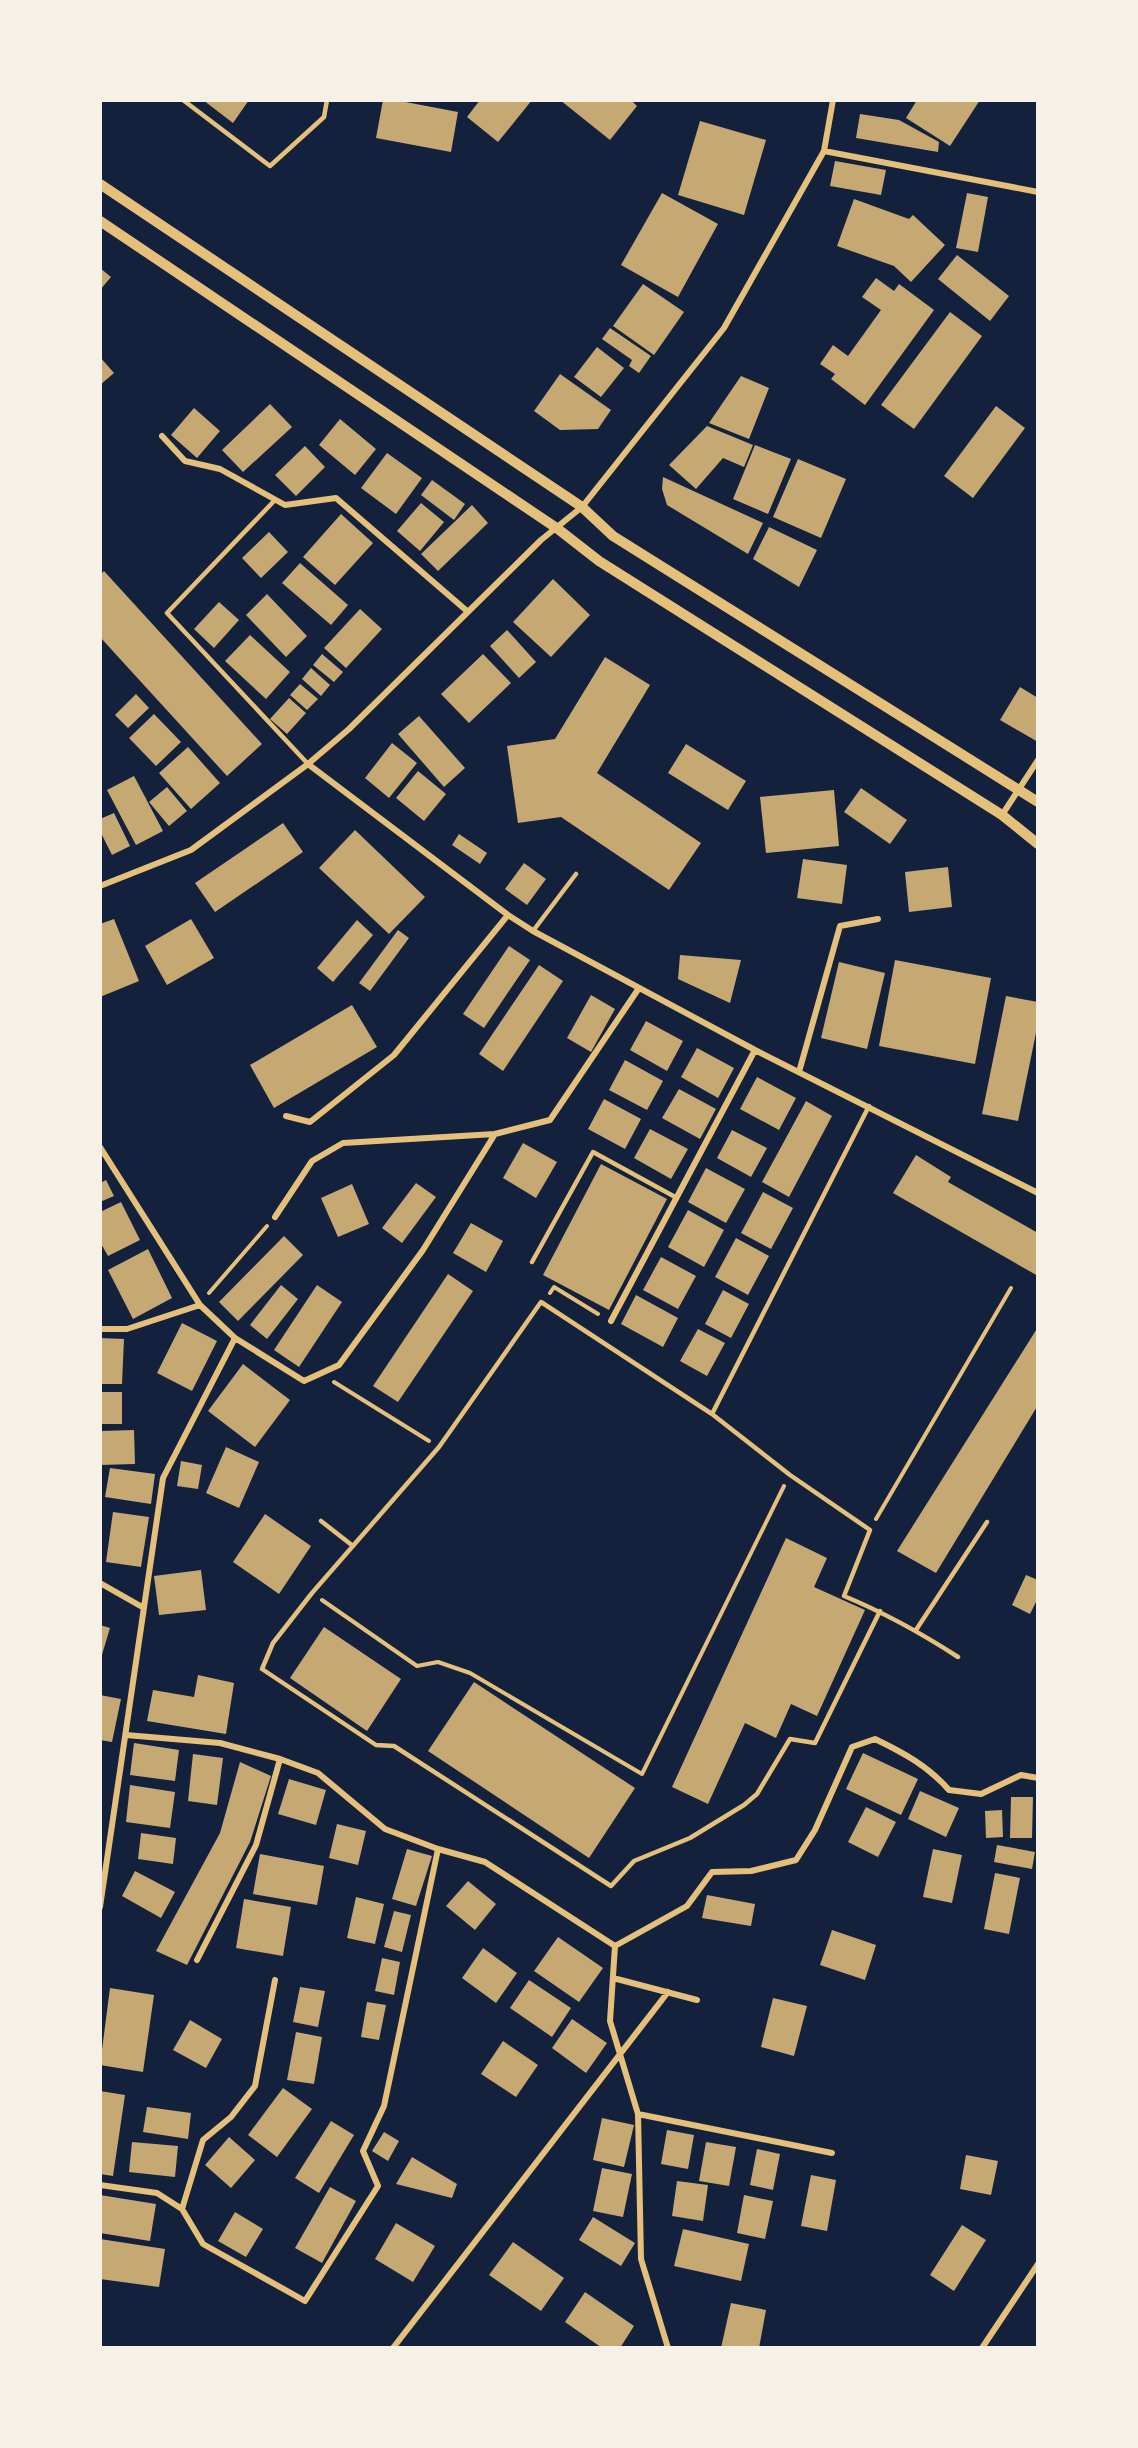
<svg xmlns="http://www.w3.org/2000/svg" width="1138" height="2448" font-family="'Times New Roman',serif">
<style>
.building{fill:#c6a872}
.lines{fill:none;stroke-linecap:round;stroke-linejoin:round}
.path{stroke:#e5c07b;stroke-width:4}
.service{stroke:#e5c07b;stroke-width:4.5}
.minor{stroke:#e5c07b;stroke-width:6}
.tertiary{stroke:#e5c07b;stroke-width:10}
</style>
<rect width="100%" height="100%" fill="#14213d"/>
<path class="building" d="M203 100H249L233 123Z
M383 100H395L458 112 451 152 376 138Z
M480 100H532L498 142 467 117Z
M560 100H631L637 106 610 140Z
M917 100H980L950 146 906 118Z
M860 114 899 120 939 142 938 152 856 138Z
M700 121 766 140 744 215 678 195Z
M835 161 886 170 881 195 830 186Z
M662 193 718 224 678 297 621 265Z
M967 193 988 197 978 252 956 248Z
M854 199 909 219 913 215 945 245 911 282 894 266 837 246Z
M957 255 1009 296 990 321 938 279Z
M100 268 111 277 100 290Z
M876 278 894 291 899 284 934 310 865 405 831 379 835 374 820 364 833 345 848 356 881 310 862 297Z
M643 284 684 312 654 355 613 326Z
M950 312 982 336 914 429 881 405Z
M610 328 651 356 639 373 629 366 632 360 602 339Z
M597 347 624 368 601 397 574 377Z
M100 357 114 373 100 385Z
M560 374 611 410 598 429 560 430 534 411Z
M741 376 769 388 749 439 709 423Z
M270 404 292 427 243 472 222 450Z
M996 406 1025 428 973 498 944 476Z
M194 408 220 431 197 458 171 435Z
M340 419 376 449 355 475 319 445Z
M707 426 753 445 744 467 723 458 696 489 669 465Z
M755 445 791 459 768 514 733 499Z
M305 446 325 467 296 496 275 475Z
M387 453 422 478 396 514 361 488Z
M798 459 846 479 821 538 773 517Z
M663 477 763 523 748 554 667 505 662 489Z
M432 480 465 504 454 520 421 495Z
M421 503 444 522 420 551 397 531Z
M472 505 488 523 438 571 421 554Z
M341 514 373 543 335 585 303 557Z
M769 527 817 550 799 587 753 559Z
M269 532 288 552 261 578 242 558Z
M300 563 348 605 331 625 282 583Z
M104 571 262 744 227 776 100 637V575Z
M553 579 590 615 551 657 513 622Z
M267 594 307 636 286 657 246 615Z
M219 602 239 620 214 648 194 629Z
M360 609 382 629 346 668 324 648Z
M507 630 536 662 519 678 490 646Z
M250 635 290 672 266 699 225 661Z
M322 654 343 672 334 682 313 665Z
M483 654 511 683 469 723 441 694Z
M605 657 650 685 597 773 701 843 669 890 561 817 518 823 507 746 555 739Z
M311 668 330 685 321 696 302 679Z
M300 684 318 699 307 710 290 695Z
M1020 687 1038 698V742L1000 720Z
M136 694 149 708 128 728 115 715Z
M289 698 306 713 287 734 270 719Z
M154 714 181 742 156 766 129 738Z
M419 716 465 768 444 787 398 734Z
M392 743 417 763 389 798 365 778Z
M686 744 746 781 728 810 668 773Z
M188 747 220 783 191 809 159 773Z
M418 771 446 794 424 821 396 798Z
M134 776 163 831 136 845 107 790Z
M167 787 187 811 169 826 149 802Z
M861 788 907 820 890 844 844 812Z
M834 790 839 846 766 853 760 797Z
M114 813 130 846 112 855 100 831V819Z
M283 823 303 852 215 912 195 883Z
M355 830 425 897 389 934 319 868Z
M459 834 487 853 480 864 452 845Z
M803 859 847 865 842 904 797 898Z
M524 863 546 879 527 905 505 889Z
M948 867 952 907 909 912 905 872Z
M114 919 139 981 100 997V924Z
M191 919 214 958 167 985 145 946Z
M357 920 373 935 333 982 317 968Z
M398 930 409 938 370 991 359 983Z
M509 946 530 960 484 1028 463 1014Z
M680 955 741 960 730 1003 678 979Z
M895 960 991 978 975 1064 879 1046Z
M839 962 885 973 867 1049 821 1038Z
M539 965 563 981 503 1071 479 1054Z
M591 995 615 1009 591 1052 567 1038Z
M1006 996 1038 1002V1023L1018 1121 982 1114Z
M352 1005 377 1047 274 1108 250 1065Z
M646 1021 683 1041 667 1071 630 1050Z
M697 1048 734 1068 718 1098 681 1077Z
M625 1060 663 1081 647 1110 609 1090Z
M757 1077 796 1098 779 1130 740 1109Z
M679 1089 716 1109 700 1139 662 1118Z
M604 1099 641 1119 625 1149 588 1129Z
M806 1101 832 1116 789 1197 762 1182Z
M650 1129 688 1149 671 1179 634 1158Z
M732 1130 767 1148 751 1177 717 1158Z
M523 1143 557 1162 536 1198 503 1178Z
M916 1155 951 1177 948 1182 1038 1233V1276L893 1193Z
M601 1164 667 1199 609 1310 543 1275Z
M706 1168 745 1189 726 1223 688 1202Z
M106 1180 114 1196 100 1202V1183Z
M416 1183 436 1197 402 1243 382 1228Z
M352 1184 369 1224 338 1237 321 1198Z
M763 1192 793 1208 771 1249 741 1233Z
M121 1202 140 1240 108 1256 100 1242V1212Z
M688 1210 724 1230 704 1267 668 1247Z
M471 1223 503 1241 486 1272 453 1253Z
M284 1236 303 1255 238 1321 219 1302Z
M736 1238 769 1256 748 1295 715 1277Z
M148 1249 172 1298 133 1319 108 1270Z
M661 1257 696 1276 678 1309 643 1290Z
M448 1274 473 1291 398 1402 373 1386Z
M281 1285 298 1299 267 1339 250 1325Z
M317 1285 342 1302 299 1367 274 1350Z
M723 1290 749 1304 731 1338 705 1324Z
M636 1295 678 1318 663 1347 621 1324Z
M182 1323 217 1341 192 1391 157 1373Z
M1038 1327V1405L936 1573 897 1551Z
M698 1329 725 1343 707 1376 680 1361Z
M100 1338 124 1339 122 1384H100Z
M243 1364 290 1400 255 1447 208 1411Z
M100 1392H122V1424H100Z
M134 1430 135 1464 100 1465V1431Z
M226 1447 259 1462 239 1508 206 1493Z
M181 1461 202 1465 198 1489 177 1486Z
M110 1468 155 1474 151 1504 105 1497Z
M113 1512 149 1517 141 1567 106 1562Z
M265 1514 311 1546 279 1594 233 1562Z
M786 1538 827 1558 814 1587 865 1610 817 1716 791 1704 776 1738 745 1723 708 1804 672 1787Z
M201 1570 206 1610 159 1615 154 1576Z
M1026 1575 1038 1580V1598L1030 1614 1012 1605Z
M100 1625 110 1628 101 1658H100Z
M324 1627 401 1679 367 1731 290 1678Z
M198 1675 234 1683 226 1734 147 1721 153 1690 194 1697Z
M474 1682 635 1788 589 1858 428 1751Z
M100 1695 121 1699 112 1742 100 1740Z
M134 1743 179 1750 175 1781 130 1775Z
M863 1753 918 1779 901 1815 846 1789Z
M193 1754 223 1758 217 1805 188 1801Z
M240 1762 271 1776 250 1842 187 1965 156 1951 220 1833Z
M289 1779 326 1790 316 1825 278 1814Z
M130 1785 175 1792 170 1828 126 1822Z
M920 1791 959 1808 946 1837 908 1819Z
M1011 1797H1033L1032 1838H1010Z
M866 1807 896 1822 878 1857 848 1842Z
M1002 1810 1003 1837 986 1838 985 1811Z
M337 1824 366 1831 358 1865 329 1858Z
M141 1833 176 1838 173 1864 138 1859Z
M997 1845 1035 1852 1032 1869 994 1862Z
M407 1849 432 1856 416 1906 392 1899Z
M933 1849 962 1855 952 1903 923 1897Z
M260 1854 324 1866 317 1905 253 1894Z
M135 1871 175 1892 161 1918 122 1896Z
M995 1873 1020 1878 1009 1934 984 1929Z
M468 1881 496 1904 475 1930 446 1906Z
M707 1895 755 1904 751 1926 702 1918Z
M356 1897 384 1904 375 1944 347 1938Z
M244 1899 291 1907 283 1956 236 1948Z
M394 1911 411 1915 402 1952 384 1947Z
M832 1930 876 1945 865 1980 820 1965Z
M558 1937 603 1968 579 2002 534 1971Z
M483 1948 517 1973 496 2003 462 1978Z
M382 1958 400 1962 394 1995 375 1991Z
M529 1980 571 2008 552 2037 510 2008Z
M300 1987 325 1991 318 2027 293 2022Z
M110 1988 154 1995 143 2072 100 2065Z
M773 1998 807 2006 794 2056 761 2047Z
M367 2002 386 2005 379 2040 361 2037Z
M572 2019 607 2043 586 2073 552 2048Z
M190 2020 222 2039 206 2068 173 2050Z
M296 2032 322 2037 314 2084 287 2080Z
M503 2041 538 2065 516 2097 481 2074Z
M283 2088 312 2109 277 2157 248 2135Z
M100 2091 125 2095 113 2176 100 2174Z
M147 2107 191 2113 188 2139 143 2132Z
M602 2118 634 2125 624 2167 593 2160Z
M331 2121 354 2135 319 2193 295 2178Z
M667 2130 694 2135 688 2169 661 2164Z
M384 2132 399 2141 388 2161 372 2151Z
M229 2137 255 2160 231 2188 205 2165Z
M132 2142 178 2146 175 2177 129 2172Z
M706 2142 736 2147 729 2186 699 2181Z
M757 2149 780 2154 773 2190 750 2185Z
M966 2155 998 2161 991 2195 960 2189Z
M412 2157 457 2184 452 2198 396 2184Z
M602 2168 632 2174 623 2217 593 2211Z
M811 2175 836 2180 827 2231 801 2226Z
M677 2181 708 2185 703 2221 672 2216Z
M330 2187 356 2201 322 2263 295 2248Z
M100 2195 156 2204 150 2241 100 2233Z
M744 2195 773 2201 765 2239 737 2233Z
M235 2212 263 2229 246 2257 218 2241Z
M593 2217 635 2243 621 2266 579 2240Z
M396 2223 435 2246 413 2282 375 2259Z
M962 2225 986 2240 954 2291 930 2275Z
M683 2229 749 2244 741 2281 674 2266Z
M100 2239 165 2249 159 2287 100 2279Z
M513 2242 564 2278 541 2311 489 2275Z
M585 2292 634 2326 620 2348H602L565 2322Z
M731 2303 766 2310 759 2348H721Z"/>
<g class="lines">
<path class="path" d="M209 1293 267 1226
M550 1293 554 1287 598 1314
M334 1382 429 1441
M876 1519 1011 1288
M322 1600 417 1666 438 1662 470 1673 642 1774 784 1486"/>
<path class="service" d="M183 100 270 166 324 117 327 100
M275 500 167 613 308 764
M533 931 576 874
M532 1262 593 1152 677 1198
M712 1414 869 1106
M321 1521 353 1546
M880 1611 815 1743 790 1739 757 1794 744 1805 690 1838 634 1861 611 1886 394 1746 376 1745 262 1669 273 1643 312 1593 439 1447 541 1302 712 1414 790 1475 870 1530 844 1596C885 1613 921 1633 958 1657
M916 1630 987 1522"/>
<path class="minor" d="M824 151 1038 192
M162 436 185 461 220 469 285 505 336 498 467 611
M308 764 508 915 533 931 755 1050 1038 1193
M1002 815 1038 760
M100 886 191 850 308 764 349 729 541 540 582 507 724 328 824 151 833 100
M799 1072 840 926 878 919
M286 1116 310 1122 394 1055 508 915
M100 1147 200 1305 235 1338 163 1478 100 1907
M275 1217 312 1161 343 1143 495 1134 550 1120 639 988
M611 1321 755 1050
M100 1329H127L200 1305
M235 1338 304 1381 339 1365 423 1250 495 1134
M100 1583 144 1608
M126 1735 220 1743 280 1759 318 1773 385 1829 438 1849 485 1862 615 1946 610 2021 638 2114
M615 1946 687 1906 712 1872 751 1871 796 1860 815 1830 852 1747 875 1739C904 1753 928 1766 949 1790L981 1794 1021 1775 1038 1778
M197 1960 256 1845 280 1759
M613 1978 697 2000
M100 2185 157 2193 182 2209 203 2244 305 2301 378 2186 363 2151 384 2106 438 1849
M182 2209 203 2140 231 2117 255 2086 275 1980
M393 2348 668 1992
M668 2348 641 2259 638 2114 832 2153
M982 2348 1038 2264"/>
<path class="tertiary" d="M100 184 582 507 613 536 1038 802
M100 221 558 529 599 561 1002 815 1038 844"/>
</g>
<rect width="1138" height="2448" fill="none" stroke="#f6f1e7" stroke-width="204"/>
</svg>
